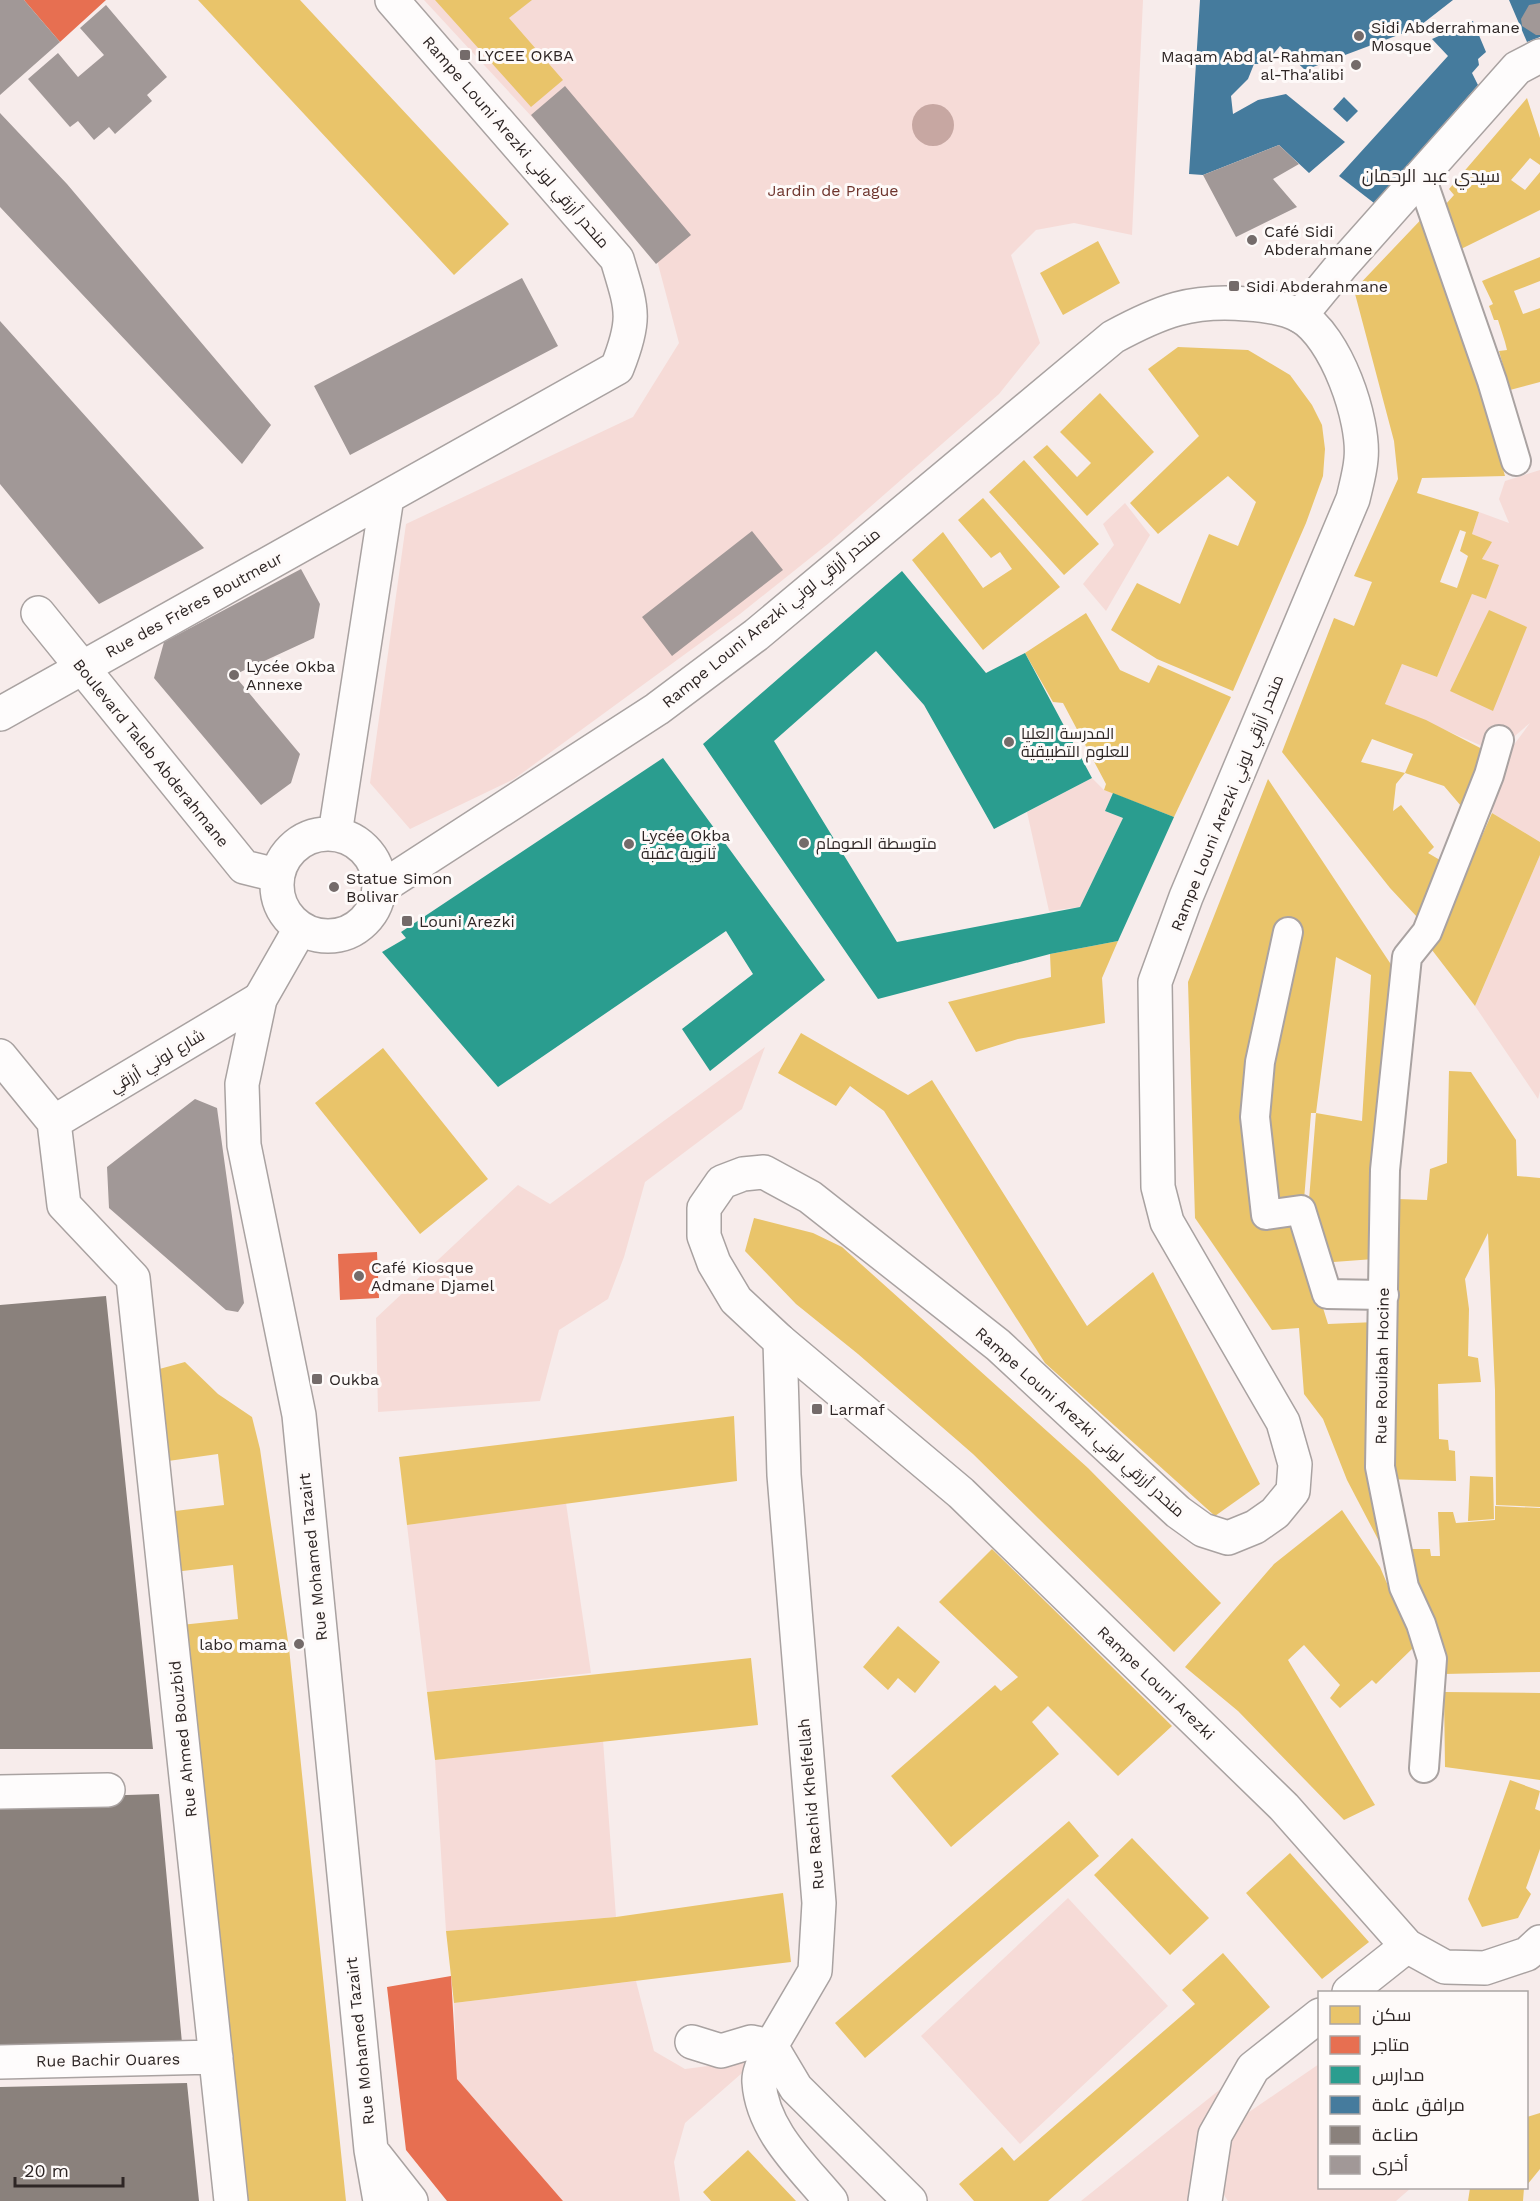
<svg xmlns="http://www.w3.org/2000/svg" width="1540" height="2201" font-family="'Work Sans',Cairo,sans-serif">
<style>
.green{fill:#f6dbd7}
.water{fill:#c7a7a2}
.homes{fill:#e9c46a;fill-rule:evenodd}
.shops{fill:#e76f51}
.schools{fill:#2a9d8f}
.public{fill:#457b9d}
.industry{fill:#8a817c}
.building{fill:#a19897}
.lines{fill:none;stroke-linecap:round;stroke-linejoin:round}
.pedestrian-casing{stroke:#a9a2a1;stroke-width:32}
.minor-casing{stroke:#a9a2a1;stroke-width:36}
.tertiary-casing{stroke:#a9a2a1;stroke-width:36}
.pedestrian{stroke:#fefcfc;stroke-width:28}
.minor{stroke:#fefcfc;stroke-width:33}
.tertiary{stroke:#fefcfc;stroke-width:33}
.poi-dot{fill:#746b6a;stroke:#fefaf9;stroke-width:2}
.labels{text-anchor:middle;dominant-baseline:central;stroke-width:6;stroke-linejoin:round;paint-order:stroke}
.poi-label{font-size:16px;fill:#2e2625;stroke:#fefaf9;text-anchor:start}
.street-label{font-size:16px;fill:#2e2625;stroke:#fefaf9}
.park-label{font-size:16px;fill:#6e352d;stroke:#fefaf9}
.neighbourhood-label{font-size:18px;fill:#2e2625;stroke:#fefaf9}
</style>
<rect width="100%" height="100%" fill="#f7eceb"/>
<path class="green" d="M424 0H1143L1132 235 1074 223 1036 230 1011 255 1040 343 999 394 829 543 740 614 514 779 410 829 370 783 406 524 633 417 679 343 654 249Z
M1540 470V842L1492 813 1507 754 1530 723 1496 752 1385 704 1402 664 1437 677 1472 594 1486 599 1498 566 1482 559 1491 542 1472 534 1479 512 1509 523 1499 499 1505 481Z
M1125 503 1150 535 1106 611 1083 584 1114 545 1103 524Z
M1092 778 1104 790 1113 793 1105 811 1123 818 1080 907 1049 911 1027 812Z
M1540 855V1091L1538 1099 1475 1006Z
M765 1047 742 1109 645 1182 624 1257 608 1299 559 1330 540 1401 378 1412 376 1318 518 1185 550 1204Z
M566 1503 591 1673 427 1692 407 1525Z
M603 1740 616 1917 446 1931 435 1760Z
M1068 1898 1168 2006 1020 2144 921 2036Z
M636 1981 654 2051 685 2069 731 2063 760 2047 750 2066 685 2123 674 2162 680 2201H563L457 2079 454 2003Z
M1319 2064 1320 2188H1411L1396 2201H1228L1224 2195 1216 2138 1205 2201H1081L1223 2087 1253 2068 1217 2134Z"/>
<path class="water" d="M912 125a21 21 0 1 1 42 0a21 21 0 1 1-42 0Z"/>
<path class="homes" d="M198 0H300L509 224 454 275Z
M435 0H532L509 18 563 80 531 107Z
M1527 98 1540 138V165L1530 158 1511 180 1525 190 1540 172V210L1461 249 1437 214 1454 195 1449 189Z
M1431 209 1505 476 1422 478 1417 493 1479 512 1472 534 1492 542 1482 559 1499 565 1486 599 1472 594 1437 677 1402 664 1385 704 1426 720 1488 752 1467 813 1444 786 1405 773 1413 754 1372 739 1361 762 1405 773 1396 784 1393 811 1401 805 1434 847 1428 853 1445 863 1418 918 1390 888 1282 752 1334 618 1354 626 1372 582 1354 576 1398 479 1394 441 1354 290ZM1460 530 1466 532 1460 551 1468 556 1457 588 1440 582Z
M1098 241 1120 283 1063 315 1040 273Z
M1540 257V281L1514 291 1523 314 1540 308V382L1510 390 1499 351 1507 350 1505 342 1498 320H1494L1489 306 1493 304 1482 281Z
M1178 347 1248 350 1290 375 1312 405 1322 425 1325 449 1323 476 1306 523 1233 691 1157 659 1111 630 1137 583 1180 604 1209 534 1238 546 1256 502 1228 476 1158 534 1130 503 1199 436 1148 369Z
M1100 393 1154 452 1087 516 1033 457 1047 445 1077 477 1091 463 1060 432Z
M1024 460 1099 544 1064 575 989 492Z
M983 498 1060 587 983 650 912 560 943 532 983 588 1012 569 1000 552 991 558 958 520Z
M1489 610 1527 627 1493 711 1450 691Z
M1086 613 1120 670 1149 683 1158 665 1231 697 1174 817 1104 790 1106 784 1063 703 1053 702 1025 653Z
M1268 779 1392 966 1374 1259 1320 1263 1308 1212 1316 1113 1362 1121 1371 975 1336 957 1316 1113H1311L1304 1200 1266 1207 1265 1013 1263 1224 1294 1214 1328 1324 1376 1322 1390 1543 1381 1545 1347 1480 1323 1419 1304 1394 1299 1328 1272 1330 1195 1218 1188 982Z
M1492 813 1540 842V855L1475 1006 1432 950Z
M1118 941 1102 978 1105 1023 1018 1039 976 1052 948 1002 1051 977 1050 954Z
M801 1033 908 1095 932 1080 1087 1326 1153 1272 1260 1484 1215 1516 1045 1363 884 1111 850 1086 836 1106 778 1073Z
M383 1048 488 1179 420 1234 315 1103Z
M1449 1071 1471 1072 1516 1140 1517 1176 1540 1178V1507L1496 1505 1495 1390 1488 1233 1465 1279 1469 1309 1468 1356 1478 1358 1481 1382 1438 1384 1439 1439 1448 1440 1449 1450 1455 1451 1456 1481 1383 1479 1397 1199 1427 1200 1430 1169 1447 1163Z
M754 1218 813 1233 842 1247 1088 1468 1221 1603 1174 1652 973 1454 858 1354 796 1304 745 1251Z
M185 1362 218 1394 252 1417 260 1449 289 1648 346 2201H247L181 1625 238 1619 233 1565 174 1572 167 1512 224 1505 218 1454 161 1462 152 1371Z
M734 1416 737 1481 407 1525 399 1457Z
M1470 1476 1493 1477 1494 1519 1468 1521Z
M1495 1506 1540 1508V1672L1444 1674 1404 1549H1430L1431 1556H1440L1438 1512H1453L1456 1523 1495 1520Z
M1342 1510 1380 1567 1414 1647 1376 1684 1372 1680 1340 1708 1330 1698 1340 1685 1304 1645 1288 1660 1375 1805 1344 1820 1238 1711 1185 1667 1274 1564Z
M992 1549 1172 1726 1118 1776 1048 1706 1032 1722 1059 1754 951 1847 891 1776 995 1685 1001 1691 1018 1677 939 1602Z
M898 1626 940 1662 915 1693 898 1678 888 1690 863 1667Z
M751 1658 758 1725 435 1760 427 1692Z
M1444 1692 1540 1693V1780L1445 1767Z
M1510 1780 1540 1791 1535 1809 1540 1811V1849L1526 1888 1531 1894 1518 1918 1482 1927 1468 1899Z
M1069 1821 1099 1856 865 2058 835 2023Z
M1132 1838 1209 1918 1170 1955 1094 1875Z
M1290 1853 1369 1942 1322 1979 1246 1893Z
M783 1893 791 1962 454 2003 446 1931 616 1917Z
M1223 1953 1270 2007 1048 2201H974L959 2184 1002 2147 1014 2161 1195 2004 1182 1990Z
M1540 2113V2169L1527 2185V2117Z
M748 2150 796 2201H711L703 2192Z
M1470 2188H1524L1523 2201H1468Z"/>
<path class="shops" d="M24 0H106L60 42Z
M377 1252 379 1298 340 1300 338 1254Z
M451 1976 457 2079 563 2201H447L406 2150 387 1987Z"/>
<path class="schools" d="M902 571 986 673 1025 653 1092 778 994 829 924 705 876 651 774 741 897 942 1080 907 1123 818 1105 811 1113 793 1174 817 1118 941 1050 954 878 999 703 744Z
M663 758 825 980 710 1071 682 1029 753 974 726 931 498 1087 382 952 406 938 401 932Z"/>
<path class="public" d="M1200 0H1453L1417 28 1305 70 1280 46 1265 64H1254L1248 79 1231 96 1233 114 1258 100 1286 94 1345 142 1309 173 1279 145 1203 175 1189 174Z
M1509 0H1540V37L1527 42Z
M1473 21 1486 52 1478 59 1479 65 1472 73 1478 85 1374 203 1339 176 1448 56 1432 39Z
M1344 97 1358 111 1347 122 1333 109Z"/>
<path class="industry" d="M106 1296 153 1749H0V1305Z
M159 1794 182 2043 0 2046V1799Z
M187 2083 199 2201H0V2087Z"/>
<path class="building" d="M0 0H24L60 42 0 95Z
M1540 3V35H1536L1522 26 1521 19 1529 5Z
M106 5 167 77 147 95 152 101 115 134 109 127 94 140 78 121 70 127 28 79 58 53 78 77 104 55 80 28Z
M565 86 691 235 656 264 531 115Z
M0 113 67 184 271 425 242 464 0 207Z
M1279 145 1299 164 1273 179 1297 207 1236 237 1203 175Z
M522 278 558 346 350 455 314 386Z
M0 321 204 548 99 604 0 484Z
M752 531 783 570 672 656 642 617Z
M301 569 320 604 314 638 234 675 300 754 291 783 261 805 154 678 164 642Z
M195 1099 217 1108 244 1303 238 1312 226 1310 109 1208 107 1167Z"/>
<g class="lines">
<g class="pedestrian-casing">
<path id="pedestrian" d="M1421 177 1492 381 1516 461
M1288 932 1260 1062 1255 1117 1266 1215 1301 1210 1327 1294 1384 1295
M1424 1768 1432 1659 1421 1624 1404 1587 1380 1467 1385 1170 1407 957 1427 932 1489 775 1499 740"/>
</g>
<g class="minor-casing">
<path id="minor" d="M1300 316 1342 265 1517 68 1540 56
M38 613 244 867 277 875
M0 1056 54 1122 64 1205 133 1278 231 2201
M54 1122 260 999
M780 1341 784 1475 819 1903 815 1971 771 2046 796 2088 910 2201
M0 1792 108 1790
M1349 1992 1407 1946
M692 2042 721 2051 751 2042 771 2046C767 2056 758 2071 759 2082 762 2130 802 2166 831 2201
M0 2062 216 2057
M1205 2201 1215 2135 1253 2068 1320 2015"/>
</g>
<g class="tertiary-casing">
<path id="tertiary" d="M0 714 617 368C637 318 632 309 617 259L392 0
M277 885a51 51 0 1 1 102 0a51 51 0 1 1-102 0Z
M335 834 387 497
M379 889 657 709 756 635 1113 337C1161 311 1192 299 1247 304 1264 305 1285 308 1300 316 1336 336 1365 420 1361 459 1360 472 1356 486 1353 499L1186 897 1155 982 1158 1187 1167 1222 1283 1422 1295 1464 1293 1491 1275 1513 1255 1527 1228 1538 1203 1530 1178 1512 998 1345 810 1197 764 1172 743 1174 722 1182 704 1208V1236L714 1263 736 1300 780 1341 961 1493 1284 1807 1407 1946 1445 1967 1485 1968 1527 1954 1540 1942
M300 929 260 999 242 1084 244 1145 299 1415 371 2150 380 2201
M374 2154 411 2201"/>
</g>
<use href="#pedestrian" class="pedestrian"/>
<use href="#minor" class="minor"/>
<use href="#tertiary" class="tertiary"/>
</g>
<g class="poi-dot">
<circle cx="1359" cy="36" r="6"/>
<rect x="459" y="49" width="12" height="12" rx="3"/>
<circle cx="1356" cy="65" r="6"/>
<circle cx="1252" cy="240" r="6"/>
<rect x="1228" y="280" width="12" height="12" rx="3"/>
<circle cx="234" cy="675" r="6"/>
<circle cx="1009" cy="742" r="6"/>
<circle cx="804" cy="843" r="6"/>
<circle cx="629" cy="844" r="6"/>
<circle cx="334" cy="887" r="6"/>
<rect x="401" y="915" width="12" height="12" rx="3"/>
<circle cx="359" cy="1276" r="6"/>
<rect x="311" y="1373" width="12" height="12" rx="3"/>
<rect x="811" y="1403" width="12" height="12" rx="3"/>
<circle cx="299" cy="1644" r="6"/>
</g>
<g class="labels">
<g class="poi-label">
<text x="1371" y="27">Sidi Abderrahmane<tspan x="1371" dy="18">Mosque</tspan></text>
<text x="477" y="55">LYCEE OKBA</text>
<text x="1344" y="56" text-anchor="end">Maqam Abd al-Rahman<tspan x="1344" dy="18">al-Tha'alibi</tspan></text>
<text x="1264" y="231">Café Sidi<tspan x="1264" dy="18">Abderahmane</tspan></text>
<text x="1246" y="286">Sidi Abderahmane</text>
<text x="246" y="666">Lycée Okba<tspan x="246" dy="18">Annexe</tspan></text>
<text x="1021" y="733">المدرسة العليا<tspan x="1021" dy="18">للعلوم التطبيقية</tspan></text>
<text x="641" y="835">Lycée Okba<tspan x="641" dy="18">ثانوية عقبة</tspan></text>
<text x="816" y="843">متوسطة الصومام</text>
<text x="346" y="878">Statue Simon<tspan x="346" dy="18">Bolivar</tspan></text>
<text x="419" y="921">Louni Arezki</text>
<text x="371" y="1267">Café Kiosque<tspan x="371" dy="18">Admane Djamel</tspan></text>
<text x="329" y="1379">Oukba</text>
<text x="829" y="1409">Larmaf</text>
<text x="287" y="1644" text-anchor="end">labo mama</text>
</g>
<g class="street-label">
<text transform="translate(516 142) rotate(49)">Rampe Louni Arezki منحدر أرزقي لوني</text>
<text transform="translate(194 605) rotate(-29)">Rue des Frères Boutmeur</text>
<text transform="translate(771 618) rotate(-39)">Rampe Louni Arezki منحدر أرزقي لوني</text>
<text transform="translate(151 753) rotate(51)">Boulevard Taleb Abderahmane</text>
<text transform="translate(1227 803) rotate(-68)">Rampe Louni Arezki منحدر أرزقي لوني</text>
<text transform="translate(157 1061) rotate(-31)">شارع لوني أرزقي</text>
<text transform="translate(1382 1366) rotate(-89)">Rue Rouibah Hocine</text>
<text transform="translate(1080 1422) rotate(42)">Rampe Louni Arezki منحدر أرزقي لوني</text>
<text transform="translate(313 1557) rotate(-96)">Rue Mohamed Tazairt</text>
<text transform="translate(1156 1683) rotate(44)">Rampe Louni Arezki</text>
<text transform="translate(183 1739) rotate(-96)">Rue Ahmed Bouzbid</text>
<text transform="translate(811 1804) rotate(-95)">Rue Rachid Khelfellah</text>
<text transform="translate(360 2041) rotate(-96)">Rue Mohamed Tazairt</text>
<text transform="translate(108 2060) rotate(-1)">Rue Bachir Ouares</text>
</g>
<g class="park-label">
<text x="833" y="190">Jardin de Prague</text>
</g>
<g class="neighbourhood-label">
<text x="1431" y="175">سيدي عبد الرحمان</text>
</g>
</g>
<rect x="1318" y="1991" width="210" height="198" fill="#fefaf9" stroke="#aba5a4" stroke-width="1.5"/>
<rect x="1330" y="2006" width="30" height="18" fill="#e9c46a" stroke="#aba5a4" stroke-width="1.5"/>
<text x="1372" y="2021" font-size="18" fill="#2e2625">سكن</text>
<rect x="1330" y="2036" width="30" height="18" fill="#e76f51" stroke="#aba5a4" stroke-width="1.5"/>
<text x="1372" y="2051" font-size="18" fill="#2e2625">متاجر</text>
<rect x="1330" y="2066" width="30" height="18" fill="#2a9d8f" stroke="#aba5a4" stroke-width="1.5"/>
<text x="1372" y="2081" font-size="18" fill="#2e2625">مدارس</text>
<rect x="1330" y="2096" width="30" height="18" fill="#457b9d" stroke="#aba5a4" stroke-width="1.5"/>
<text x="1372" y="2111" font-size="18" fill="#2e2625">مرافق عامة</text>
<rect x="1330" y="2126" width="30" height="18" fill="#8a817c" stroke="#aba5a4" stroke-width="1.5"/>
<text x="1372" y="2141" font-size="18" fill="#2e2625">صناعة</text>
<rect x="1330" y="2156" width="30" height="18" fill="#a19897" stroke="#aba5a4" stroke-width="1.5"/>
<text x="1372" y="2171" font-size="18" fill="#2e2625">أخرى</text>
<path d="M15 2177v9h108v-9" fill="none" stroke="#2e2625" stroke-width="3"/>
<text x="24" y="2177" font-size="18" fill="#2e2625" stroke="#fefaf9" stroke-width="4.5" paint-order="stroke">20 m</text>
</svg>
